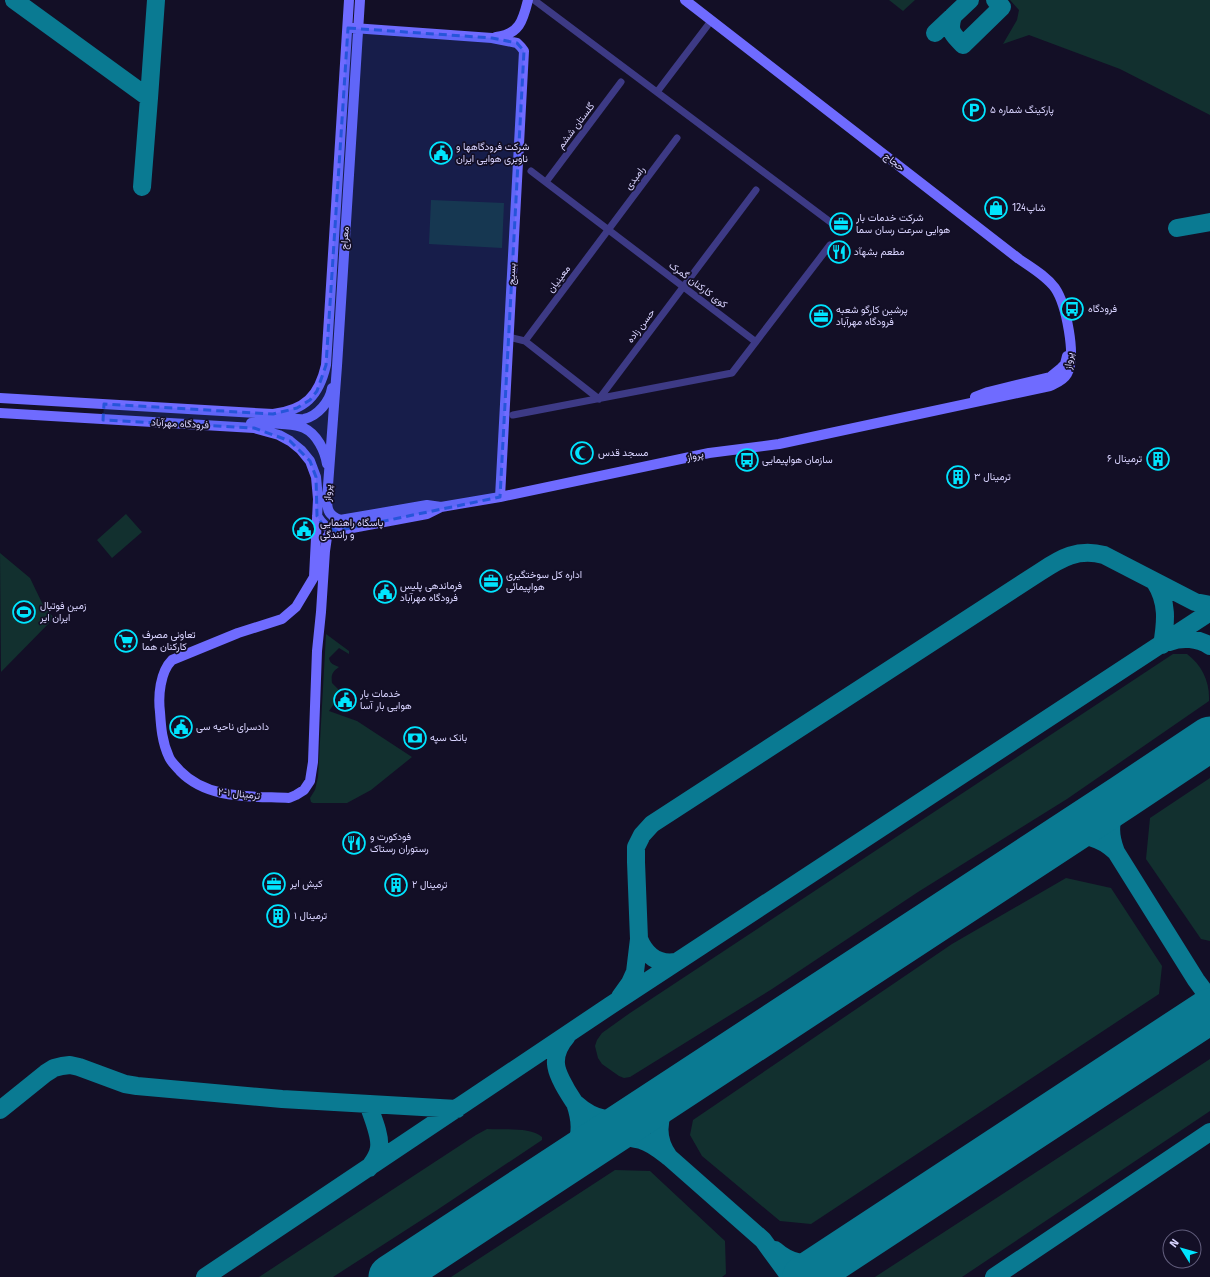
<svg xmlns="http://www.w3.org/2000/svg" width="1210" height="1277" font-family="'Fira Sans',Vazirmatn,sans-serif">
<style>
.green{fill:#12302f}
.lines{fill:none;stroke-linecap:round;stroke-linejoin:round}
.taxiway{stroke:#0a7a92;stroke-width:18}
.runway{stroke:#0a7a92;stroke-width:45}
.street{stroke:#3d3a85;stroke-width:7}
.secondary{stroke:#6f6bff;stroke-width:10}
.marked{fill:#2655da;fill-opacity:0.2;stroke:#2655da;stroke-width:3;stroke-dasharray:8 5;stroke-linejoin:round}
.labels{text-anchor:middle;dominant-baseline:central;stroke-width:3.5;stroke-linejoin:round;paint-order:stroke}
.poi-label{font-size:10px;fill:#d9d4ff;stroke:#130f26;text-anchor:start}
.street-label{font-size:10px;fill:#d9d4ff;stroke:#130f26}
</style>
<rect width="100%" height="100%" fill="#130f26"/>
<path class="green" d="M889 0H915L903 11Z
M1010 0H1210V115L1120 69 1029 35 1003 44 1017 20 1019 10Z
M431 200 504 203 502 248 429 244Z
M126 514 142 532 112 558 97 540Z
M0 553 30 578 43 605 54 618 1 672Z
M326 634 349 651V654L339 648 329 658C330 664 334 665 339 667 332 672 331 675 332 683L342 693 329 711 357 721 412 757 371 790 347 803H313L311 802 310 798 315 790 318 777Z
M1173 654H1187C1202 665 1210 682 1209 701L1067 799 918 892 772 989 630 1077 624 1078 619 1076 602 1064 598 1058 595 1046 597 1040 602 1033 630 1013Z
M1210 778V941L1201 939 1146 859 1150 818Z
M1066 878 1111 888 1162 966 1159 994 811 1224 780 1221 702 1156 690 1135 693 1120 952 944Z
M1210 1059V1111L962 1277H875Z
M487 1129C503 1130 530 1127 542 1137V1140L437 1210 333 1277H259L476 1135Z
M615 1170 650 1171 725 1241 726 1274 722 1277H451Z"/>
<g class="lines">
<path class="taxiway" d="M14 0 149 98 142 187
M953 16C948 32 953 34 963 45L1002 7 995 0
M935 33 970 0
M149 98 156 0
M1177 228 1210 222
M1155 582C1168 602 1166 622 1162 645
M1169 642C1182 637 1198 638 1210 646
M1123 797C1111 817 1107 829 1116 852L1196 980 1210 999
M1062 837C1083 833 1100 837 1116 852
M639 939C646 956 658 965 676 962
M620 997 630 983 635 972 639 939 636 862V847L642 835 652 824 1040 572C1061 558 1078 548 1104 555L1195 602 1210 605
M567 1036C560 1044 555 1053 556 1064 557 1080 586 1124 602 1131 614 1137 628 1137 641 1140 652 1143 661 1151 670 1158L763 1240 790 1277
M368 1104C372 1116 381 1136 379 1148 378 1156 373 1162 369 1168
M0 1110 46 1073 54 1068 62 1066 70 1065 79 1067 125 1084 137 1086 282 1099 457 1109
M589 1147 599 1142 620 1137
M669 1157C652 1134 659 1111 676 1090
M563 1164C580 1144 584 1129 575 1103 596 1122 613 1123 639 1114
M775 1250C792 1265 805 1264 827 1263
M205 1277 611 1005 1210 612
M994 1277 1210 1132"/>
<path class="runway" d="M391 1277 1123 797 1210 739
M805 1277 1210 1011"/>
<path class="street" d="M534 0 841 230
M657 92 711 21
M531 171 756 342
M546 182 621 82
M508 337 525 341 599 399 756 190
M525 341 677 138
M513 415 732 373 830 245"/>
<path class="secondary" d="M360 0 337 366 327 499C327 511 329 515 340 520L427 505 441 507 500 497 709 453 779 444 1050 386C1056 383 1063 381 1067 374 1077 357 1066 304 1055 288 1046 276 1032 268 1019 259L685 0
M353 28 492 38 517 43 521 47 524 51 500 497
M496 37C520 34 523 20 528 0
M975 397 988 392 1050 377 1061 368 1065 364 1067 356
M0 398 273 414C305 410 319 396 326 365L349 0
M0 413 254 428 279 435 290 441 301 450 310 461 316 477 318 499 314 577 296 607 282 619 238 633 172 660C160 672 158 696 160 712 161 727 162 742 169 757 171 762 176 766 180 771 208 800 252 796 289 798L296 795 304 790 310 781 313 762 317 651 321 612 325 551 327 537 330 533 336 531
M279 415C287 417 296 420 304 419 318 416 330 401 332 388
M251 423C263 423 293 423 304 428 317 434 325 451 327 464
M317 516C322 524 326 528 336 531L427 514 441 507"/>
</g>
<path class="marked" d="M348 28 492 38 517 43 524 51 500 497 336 531 322 524 317 516 316 477 310 461 290 441 254 428 103 420 104 404 273 414 297 408 310 400 317 391 326 365Z"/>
<defs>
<g id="parking-ring" transform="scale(1.15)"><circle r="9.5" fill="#130f26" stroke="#00e5ff" stroke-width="1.5"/><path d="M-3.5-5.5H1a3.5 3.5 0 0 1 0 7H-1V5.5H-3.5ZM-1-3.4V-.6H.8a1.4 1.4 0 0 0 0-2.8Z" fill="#00e5ff"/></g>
<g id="civic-ring" transform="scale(1.15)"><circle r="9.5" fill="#130f26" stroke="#00e5ff" stroke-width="1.5"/><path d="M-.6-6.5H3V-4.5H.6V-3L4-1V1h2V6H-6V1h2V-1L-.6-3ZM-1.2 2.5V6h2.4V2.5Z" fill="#00e5ff"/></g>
<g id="shop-ring" transform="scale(1.15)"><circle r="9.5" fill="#130f26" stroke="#00e5ff" stroke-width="1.5"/><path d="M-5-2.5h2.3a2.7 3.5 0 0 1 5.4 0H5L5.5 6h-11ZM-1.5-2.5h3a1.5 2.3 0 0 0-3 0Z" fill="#00e5ff"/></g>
<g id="office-ring" transform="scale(1.15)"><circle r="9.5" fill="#130f26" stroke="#00e5ff" stroke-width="1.5"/><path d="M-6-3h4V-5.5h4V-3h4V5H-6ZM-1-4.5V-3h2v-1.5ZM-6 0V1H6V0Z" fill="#00e5ff"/></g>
<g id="restaurant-ring" transform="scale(1.15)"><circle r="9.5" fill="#130f26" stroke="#00e5ff" stroke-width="1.5"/><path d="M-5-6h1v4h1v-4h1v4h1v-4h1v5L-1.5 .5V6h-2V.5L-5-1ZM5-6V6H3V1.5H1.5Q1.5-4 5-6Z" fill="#00e5ff"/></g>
<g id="bus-ring" transform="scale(1.15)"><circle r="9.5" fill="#130f26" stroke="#00e5ff" stroke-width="1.5"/><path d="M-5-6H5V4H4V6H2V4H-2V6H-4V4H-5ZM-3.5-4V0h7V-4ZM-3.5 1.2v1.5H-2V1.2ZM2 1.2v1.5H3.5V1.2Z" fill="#00e5ff"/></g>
<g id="mosque-ring" transform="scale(1.15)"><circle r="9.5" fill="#130f26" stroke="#00e5ff" stroke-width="1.5"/><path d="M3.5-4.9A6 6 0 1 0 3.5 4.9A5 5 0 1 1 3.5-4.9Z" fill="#00e5ff"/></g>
<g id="building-ring" transform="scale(1.15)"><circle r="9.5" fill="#130f26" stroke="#00e5ff" stroke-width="1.5"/><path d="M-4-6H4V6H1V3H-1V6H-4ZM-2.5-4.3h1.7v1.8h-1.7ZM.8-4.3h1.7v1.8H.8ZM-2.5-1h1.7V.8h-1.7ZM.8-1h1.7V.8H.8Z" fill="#00e5ff"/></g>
<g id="stadium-ring" transform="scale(1.15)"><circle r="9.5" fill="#130f26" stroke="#00e5ff" stroke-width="1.5"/><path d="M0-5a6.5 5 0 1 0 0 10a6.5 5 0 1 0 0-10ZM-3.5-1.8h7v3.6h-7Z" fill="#00e5ff"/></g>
<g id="supermarket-ring" transform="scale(1.15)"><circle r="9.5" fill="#130f26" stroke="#00e5ff" stroke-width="1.5"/><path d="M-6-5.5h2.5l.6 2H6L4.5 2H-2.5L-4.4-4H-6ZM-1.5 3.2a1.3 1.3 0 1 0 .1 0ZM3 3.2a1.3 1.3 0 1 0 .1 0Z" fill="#00e5ff"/></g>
<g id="bank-ring" transform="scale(1.15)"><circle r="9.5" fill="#130f26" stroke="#00e5ff" stroke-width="1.5"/><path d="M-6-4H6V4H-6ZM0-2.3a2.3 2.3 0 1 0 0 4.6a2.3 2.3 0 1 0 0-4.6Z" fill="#00e5ff"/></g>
</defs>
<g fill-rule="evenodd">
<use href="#parking-ring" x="974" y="110"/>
<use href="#civic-ring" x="441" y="153"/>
<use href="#shop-ring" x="996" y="208"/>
<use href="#office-ring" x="841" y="224"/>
<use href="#restaurant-ring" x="839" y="252"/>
<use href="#bus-ring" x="1072" y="309"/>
<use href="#office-ring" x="821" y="316"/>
<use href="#mosque-ring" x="582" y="453"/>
<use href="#building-ring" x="1158" y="459"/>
<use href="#bus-ring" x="747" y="460"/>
<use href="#building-ring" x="958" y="477"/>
<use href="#civic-ring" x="304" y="529"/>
<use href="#office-ring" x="491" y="581"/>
<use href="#civic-ring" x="385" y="592"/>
<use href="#stadium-ring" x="24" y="612"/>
<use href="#supermarket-ring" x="126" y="641"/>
<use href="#civic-ring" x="345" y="700"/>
<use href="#civic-ring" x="181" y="727"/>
<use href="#bank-ring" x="415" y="738"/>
<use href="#restaurant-ring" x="354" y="843"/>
<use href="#office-ring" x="274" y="884"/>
<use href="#building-ring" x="396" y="885"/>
<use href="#building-ring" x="278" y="916"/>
</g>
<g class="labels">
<g class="poi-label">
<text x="990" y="110">پارکینگ شماره ۵</text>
<text x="456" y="147">شرکت فرودگاهها و<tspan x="456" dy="12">ناوبری هوایی ایران</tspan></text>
<text x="1012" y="208">124شاپ</text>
<text x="856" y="218">شرکت خدمات بار<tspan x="856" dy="12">هوایی سرعت رسان سما</tspan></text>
<text x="854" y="252">مطعم بشهآد</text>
<text x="1088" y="309">فرودگاه</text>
<text x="836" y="310">پرشین کارگو شعبه<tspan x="836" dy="12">فرودگاه مهرآباد</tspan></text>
<text x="598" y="453">مسجد قدس</text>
<text x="1142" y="459" text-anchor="end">ترمینال ۶</text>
<text x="762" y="460">سازمان هواپیمایی</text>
<text x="974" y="477">ترمینال ۳</text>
<text x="320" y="523">پاسگاه راهنمایی<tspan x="320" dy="12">و رانندگی</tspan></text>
<text x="506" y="575">اداره کل سوختگیری<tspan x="506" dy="12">هواپیمائی</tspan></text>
<text x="400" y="586">فرماندهی پلیس<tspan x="400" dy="12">فرودگاه مهرآباد</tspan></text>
<text x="40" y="606">زمین فوتبال<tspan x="40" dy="12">ایران ایر</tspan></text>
<text x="142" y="635">تعاونی مصرف<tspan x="142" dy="12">کارکنان هما</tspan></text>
<text x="360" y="694">خدمات بار<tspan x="360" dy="12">هوایی بار آسا</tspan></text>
<text x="196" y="727">دادسرای ناحیه سی</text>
<text x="430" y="738">بانک سپه</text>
<text x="370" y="837">فودکورت و<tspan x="370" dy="12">رستوران رستاک</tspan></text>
<text x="290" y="884">کیش ایر</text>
<text x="412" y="885">ترمینال ۲</text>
<text x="294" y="916">ترمینال ۱</text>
</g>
<g class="street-label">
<text transform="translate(576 126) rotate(-53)">گلستان ششم</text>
<text transform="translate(894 162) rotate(38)">حجاج</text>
<text transform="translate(635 178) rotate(-53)">رامبدی</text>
<text transform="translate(345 238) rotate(-86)">معراج</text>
<text transform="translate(512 274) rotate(-87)">بسیج</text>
<text transform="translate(559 279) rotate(-53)">معینیان</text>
<text transform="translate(698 285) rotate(37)">کوی کارکنان گمرک</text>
<text transform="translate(641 326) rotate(-53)">حسن زاده</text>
<text transform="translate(1069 361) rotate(-83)">پرواز</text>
<text transform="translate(180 424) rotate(3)">فرودگاه مهرآباد</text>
<text transform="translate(695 456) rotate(-12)">پرواز</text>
<text transform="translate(328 493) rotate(-87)">پرواز</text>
<text transform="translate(239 794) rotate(6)">ترمینال ۱-۲</text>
</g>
</g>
<g transform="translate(1182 1249) rotate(307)"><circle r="19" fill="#130f26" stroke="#625e7d"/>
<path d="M0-3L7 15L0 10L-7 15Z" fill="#00e5ff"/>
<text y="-6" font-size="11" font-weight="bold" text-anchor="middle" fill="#d9d4ff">N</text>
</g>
</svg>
